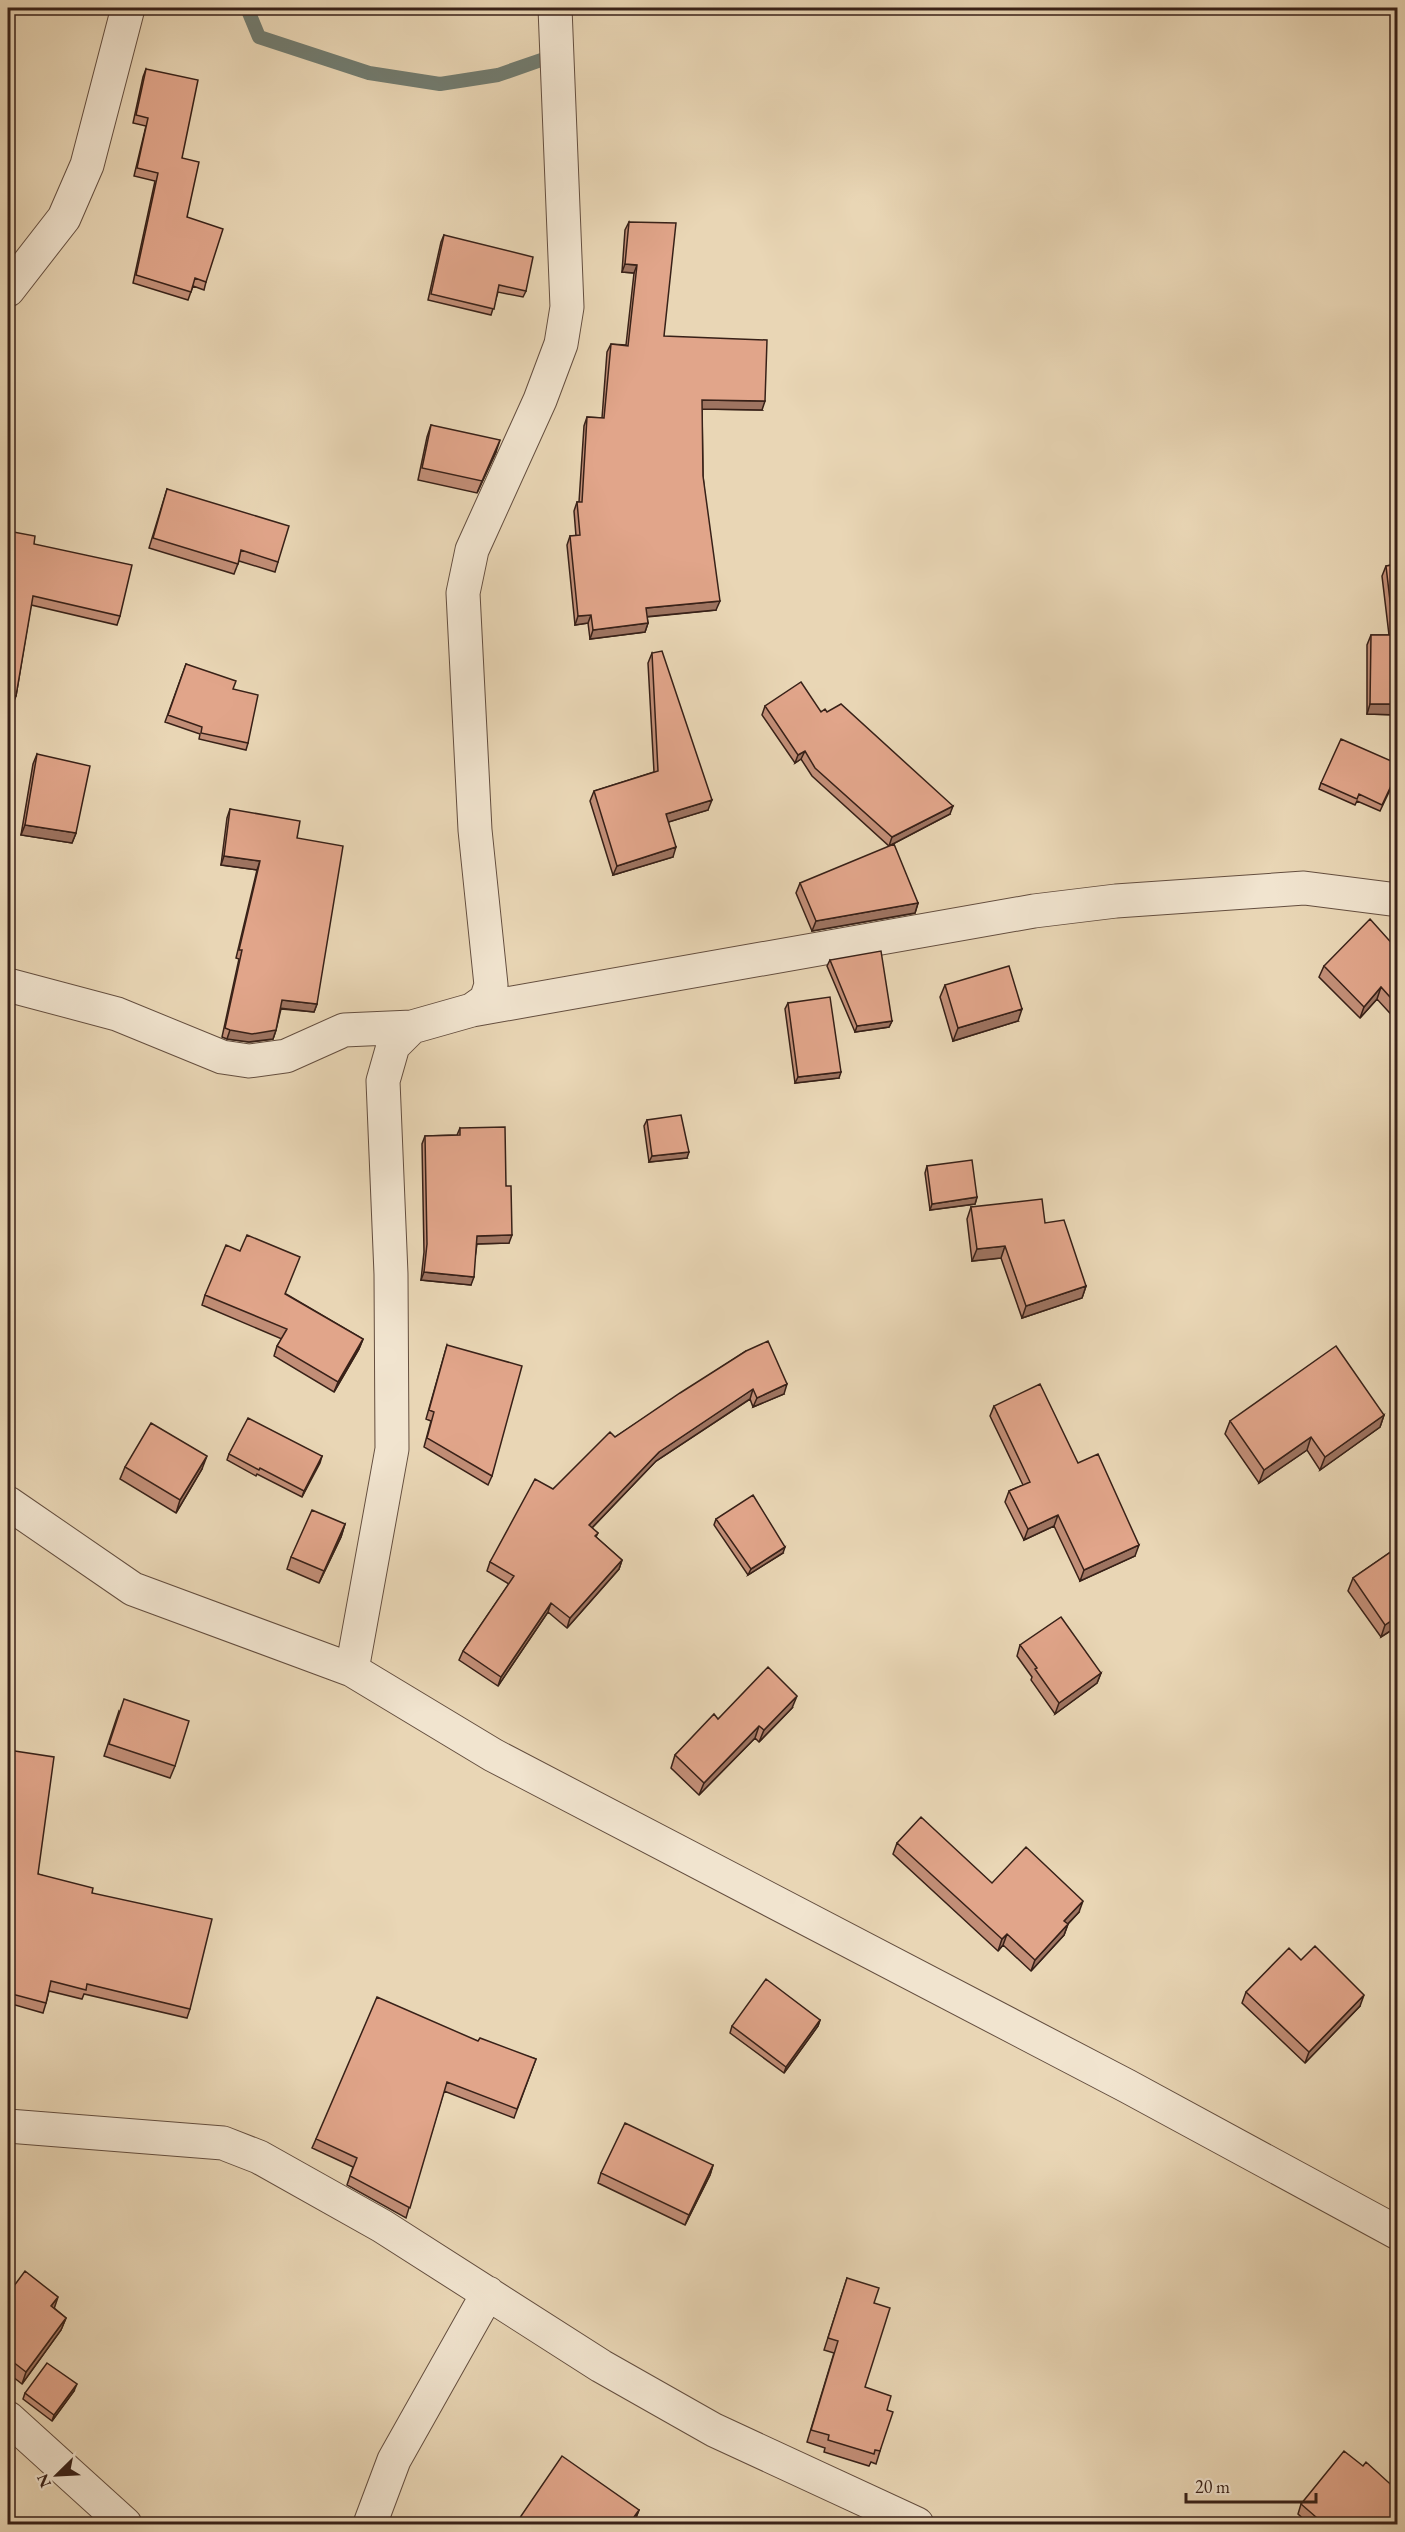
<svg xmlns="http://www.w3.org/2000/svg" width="1405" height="2532" font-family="'EB Garamond',serif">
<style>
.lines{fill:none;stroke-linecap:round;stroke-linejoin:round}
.stream{stroke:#727c70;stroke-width:14}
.minor-casing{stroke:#644e3f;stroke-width:35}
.minor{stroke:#f1e4cf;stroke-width:33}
.wall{fill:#c28e77;stroke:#382118;stroke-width:1.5}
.shaded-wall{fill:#9e7461;stroke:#382118;stroke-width:1.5}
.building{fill:#e1a58a;stroke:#382118;stroke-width:1.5}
</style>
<rect width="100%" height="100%" fill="#e9d6b5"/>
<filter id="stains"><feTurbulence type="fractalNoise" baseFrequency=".00333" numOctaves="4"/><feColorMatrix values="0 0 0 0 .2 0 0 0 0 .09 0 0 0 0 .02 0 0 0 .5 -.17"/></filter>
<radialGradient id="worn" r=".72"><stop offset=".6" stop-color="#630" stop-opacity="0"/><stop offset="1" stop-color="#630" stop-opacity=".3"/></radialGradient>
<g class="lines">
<path class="stream" d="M247 8 259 37 369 73 440 84 498 75 544 59"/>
<g class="minor-casing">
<path id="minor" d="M8 290 64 218 87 165 128 8
M8 985 117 1014 222 1057 249 1061 286 1056 344 1030 412 1027
M472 1010 1034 911 1116 901 1304 888 1398 900
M8 1503 133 1589 352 1670 493 1755 1127 2086 1398 2233
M352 1670 392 1449 391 1274 383 1081 393 1046 412 1027 472 1010 486 1000 491 985 475 830 463 593 472 550 540 400 561 344 567 307 555 8
M8 2126 223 2143 259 2157 382 2226 601 2366 714 2430 917 2524
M8 2418 125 2524
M370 2524 394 2460 488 2293"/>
</g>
<use href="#minor" class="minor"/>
</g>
<path class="wall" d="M146 69 182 158 187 217 206 282 204 290 193 286 188 300 133 283 155 181 134 176 146 126 133 123 143 77Z
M629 222 664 336 762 410 702 409 703 476 716 610 647 617 648 623 645 632 590 639 588 623 575 625 567 545 570 536H576L574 511 577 502H579L584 426 587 417 602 418 607 352 611 344 626 345 634 273 622 272 625 230Z
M444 235 526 291 523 297 498 292 491 315 428 300 441 242Z
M431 425 496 452 477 493 418 480 427 437Z
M167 489 278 562 275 572 239 561 234 574 149 548Z
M8 531 34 544 120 616 117 625 31 605 16 696 12 706 8 704Z
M1398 564V715L1367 714V645L1371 635H1389L1382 576 1386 566Z
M652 653 708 810 668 822 673 857 613 875 590 801 594 791 654 772 648 663Z
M186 664 233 689 248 743 246 750 199 739 200 734 165 722Z
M765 706 827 712 950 814 889 846 812 776 801 759 795 763 762 715Z
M37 754 76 833 72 843 21 835 33 764Z
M1398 764V773L1380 811 1357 801 1355 805 1319 789 1321 783Z
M230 809 297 838 317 1004 314 1012 281 1009 276 1030 273 1039 249 1042 227 1039 222 1037 239 959 236 958 257 870 221 865 227 818Z
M800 883 918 903 915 913 812 931 796 893Z
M1398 946V1022L1377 999 1360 1018 1319 977 1324 966 1396 948Z
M830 960 892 1021 889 1027 855 1032 827 966Z
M945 985 1018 1021 953 1041 940 997Z
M788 1003 839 1078 795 1083 785 1009Z
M647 1120 687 1158 649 1162 644 1126Z
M460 1128 506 1186 509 1243 477 1244 471 1285 421 1280 424 1252 422 1144 425 1136 457 1135Z
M927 1166 977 1197 975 1204 930 1210 925 1173Z
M971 1207 1086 1286 1082 1298 1022 1318 1001 1258 972 1261 967 1219Z
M286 1294 363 1339 359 1349 334 1392 274 1356 277 1346 282 1339 202 1305 205 1295Z
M447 1345 492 1476 488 1485 424 1447 431 1421 426 1419Z
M746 1351 784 1394 753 1407 750 1399 656 1461 592 1528 598 1533 596 1537 622 1560 619 1569 567 1628 548 1612 498 1686 459 1660 463 1651 509 1584 487 1571 490 1562 553 1489 615 1437Z
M994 1406 1078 1463 1135 1556 1080 1581 1054 1526 1024 1540 1005 1502 1009 1491 1023 1485 990 1416Z
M1384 1415 1380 1427 1320 1470 1307 1450 1259 1483 1225 1434 1230 1421Z
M229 1454 322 1456 302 1497 257 1474 256 1476 227 1460Z
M125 1467 202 1469 176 1513 120 1479Z
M716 1519 783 1553 748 1575 714 1525Z
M345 1524 341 1537 319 1583 287 1569 291 1557Z
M1398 1547V1626L1381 1637 1348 1591 1353 1578Z
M1020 1645 1101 1673 1097 1683 1055 1714 1031 1680 1032 1677 1017 1656Z
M792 1708 759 1742 755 1738 699 1795 671 1768 675 1755 718 1719Z
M119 1711 175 1766 170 1778 104 1756Z
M8 1750 38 1874 92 1893 190 2009 187 2018 84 1994 82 1999 49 1991 46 2003 43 2013 8 2003Z
M897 1843 992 1883 1079 1912 1068 1924 1064 1935 1031 1971 1003 1945 998 1951 893 1854Z
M1301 1960 1360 2006 1305 2063 1242 2003 1246 1992Z
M820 2020 818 2026 784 2073 730 2033 732 2026Z
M478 2041 536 2059 514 2118 444 2091 406 2218 347 2185 353 2167 312 2148 316 2139Z
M713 2165 710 2175 685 2225 598 2183 601 2173Z
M847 2278 874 2303 865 2387 887 2410 880 2451 876 2464 871 2462 869 2466 824 2452 825 2448 807 2442 834 2353 824 2350Z
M8 2294 54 2308 66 2318 61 2330 22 2384 8 2373Z
M74 2391 52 2421 23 2399 25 2393Z
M1301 2504 1398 2524H1309L1298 2514Z
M639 2510 633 2524H517L519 2519Z"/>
<path class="shaded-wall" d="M625 264 637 265 634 273 622 272Z
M702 400 765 401 762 410 699 409Z
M500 440 496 452 477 493 482 481Z
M720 601 716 610 643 617 646 608Z
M591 615 588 623 575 625 578 616Z
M648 623 645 632 590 639 593 630Z
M1370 704H1398V715L1367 714Z
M805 751 801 759 795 763 798 755Z
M712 800 708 810 662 824 666 814Z
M953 806 950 814 889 846 892 837Z
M25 825 76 833 72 843 21 835Z
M676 847 673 857 613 875 617 866Z
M224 856 260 861 257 870 221 865Z
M918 903 915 913 812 931 816 921Z
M1381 987 1377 999 1360 1018 1364 1007Z
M282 1000 317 1004 314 1012 279 1008Z
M1022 1009 1018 1021 953 1041 958 1028Z
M892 1021 889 1027 855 1032 857 1026Z
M230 1030H276L273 1039 249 1042 227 1039Z
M841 1072 839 1078 795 1083 798 1077Z
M689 1152 687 1158 649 1162 652 1156Z
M977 1197 975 1204 930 1210 932 1204Z
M512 1235 509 1243 474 1244 477 1236Z
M1005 1246 1001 1258 972 1261 977 1249Z
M424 1272 474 1277 471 1285 421 1280Z
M1086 1286 1082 1298 1022 1318 1026 1306Z
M363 1339 359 1349 334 1392 338 1382Z
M787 1384 784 1394 753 1407 757 1398Z
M753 1389 750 1399 656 1461 585 1535 589 1525 659 1452Z
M1384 1415 1380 1427 1320 1470 1325 1457Z
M1311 1437 1307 1450 1259 1483 1264 1470Z
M207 1456 202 1469 176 1513 180 1500Z
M322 1456 320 1463 302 1497 304 1491Z
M1058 1515 1054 1526 1024 1540 1028 1529Z
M345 1524 341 1537 319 1583 324 1571Z
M1139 1545 1135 1556 1080 1581 1084 1570Z
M785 1547 783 1553 748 1575 751 1569Z
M622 1560 619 1569 567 1628 570 1618Z
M551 1603 548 1612 498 1686 501 1677Z
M1398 1616V1626L1381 1637 1385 1625Z
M1101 1673 1097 1683 1055 1714 1059 1703Z
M797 1696 792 1708 759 1742 764 1730Z
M759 1726 755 1738 699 1795 704 1783Z
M1083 1901 1079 1912 1060 1932 1064 1921Z
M1068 1924 1064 1935 1031 1971 1035 1960Z
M1007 1934 1003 1945 998 1951 1002 1939Z
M1364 1995 1360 2006 1305 2063 1309 2052Z
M820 2020 818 2026 784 2073 786 2067Z
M713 2165 710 2175 685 2225 689 2215Z
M58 2297 54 2309 51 2306Z
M66 2318 61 2330 22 2384 26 2372Z
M77 2384 74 2391 52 2421 54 2415Z
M639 2510 634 2523 633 2524H629Z"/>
<path class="building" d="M146 69 198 80 182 158 199 162 187 217 223 229 206 282 195 278 191 292 136 275 158 173 137 168 148 118 136 115Z
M629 222 676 223 664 336 767 340 765 401 702 400 703 476 720 601 646 608 648 623 593 630 591 615 578 616 570 536 580 535 577 502H582L587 417 604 418 611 344 628 346 637 265 625 264Z
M444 235 533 257 526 291 499 285 494 309 431 294Z
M431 425 500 440 482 481 422 468Z
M167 489 289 526 278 562 241 550 238 564 153 538Z
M8 531 35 536 34 544 132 565 120 616 33 596 16 696 8 695Z
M1398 564V704H1370L1371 635H1394L1386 566Z
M662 651 712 800 666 814 676 847 617 866 594 791 658 771 652 653Z
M186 664 236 681 233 689 258 695 248 743 201 733 202 727 168 715Z
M801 682 821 712 825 709 827 712 841 704 953 806 892 837 815 768 805 751 798 755 765 706Z
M1341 739 1398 764V771L1382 805 1359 794 1357 799 1321 783Z
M37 754 90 766 76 833 25 825Z
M230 809 300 821 297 838 343 846 317 1004 282 1000 276 1030 252 1034 230 1030 225 1028 242 950H239L260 861 224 856Z
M894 844 918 903 816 921 800 883Z
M1370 919 1396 948 1398 946V1006L1381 987 1364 1007 1324 966Z
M881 951 892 1021 857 1026 830 960Z
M1009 966 1022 1009 958 1028 945 985Z
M830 997 841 1072 798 1077 788 1003Z
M681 1115 689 1152 652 1156 647 1120Z
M505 1127 506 1186H511L512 1235 477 1236 474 1277 424 1272 427 1244 425 1136 460 1135V1128Z
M972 1160 977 1197 932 1204 927 1166Z
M1042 1199 1045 1223 1064 1220 1086 1286 1026 1306 1005 1246 977 1249 971 1207Z
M247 1235 300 1257 285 1294 363 1339 338 1382 277 1346 287 1329 205 1295 226 1245 240 1251Z
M768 1341 787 1384 757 1398 753 1389 659 1452 589 1525 598 1533 595 1536 622 1560 570 1618 551 1603 501 1677 463 1651 514 1576 490 1562 535 1479 553 1489 610 1432 615 1437 680 1393 746 1351Z
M447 1345 522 1366 492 1476 427 1438 434 1412 429 1410Z
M1336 1346 1384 1415 1325 1457 1311 1437 1264 1470 1230 1421Z
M1040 1384 1078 1463 1098 1454 1139 1545 1084 1570 1058 1515 1028 1529 1009 1491 1030 1482 994 1406Z
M248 1418 322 1456 304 1491 260 1468 259 1470 229 1454Z
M151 1423 207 1456 180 1500 125 1467Z
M753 1495 785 1547 751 1569 716 1519Z
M312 1510 345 1524 324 1571 291 1557Z
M1398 1547V1616L1385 1625 1353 1578Z
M1061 1617 1101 1673 1059 1703 1035 1669 1037 1668 1020 1645Z
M768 1667 797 1696 764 1730 759 1726 704 1783 675 1755 714 1714 718 1719Z
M124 1699 189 1721 175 1766 109 1744Z
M8 1750 54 1757 38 1874 93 1888 92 1893 212 1919 190 2009 87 1984 86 1990 51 1981 46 2003 8 1993Z
M921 1817 992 1883 1026 1847 1083 1901 1064 1921 1068 1924 1035 1960 1007 1934 1002 1939 897 1843Z
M1315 1946 1364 1995 1309 2052 1246 1992 1289 1948 1301 1960Z
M766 1979 820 2020 786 2067 732 2026Z
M377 1997 478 2041 480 2038 536 2059 517 2109 447 2082 410 2208 350 2176 357 2158 316 2139Z
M625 2123 713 2165 689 2215 601 2173Z
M25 2271 58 2297 51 2306 66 2318 26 2372 8 2358V2294Z
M847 2278 879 2288 874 2303 890 2308 865 2387 891 2396 887 2410 893 2412 880 2451 875 2450 874 2454 828 2440 829 2435 811 2430 838 2341 828 2338Z
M47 2363 77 2384 54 2415 25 2393Z
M1344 2451 1363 2466 1366 2462 1398 2491V2524H1324L1301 2504Z
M562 2456 639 2510 629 2524H528L519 2519Z"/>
<rect width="1405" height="2532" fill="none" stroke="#e9d6b5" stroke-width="30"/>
<rect x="9" y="9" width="1387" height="2514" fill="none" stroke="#382118" stroke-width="3"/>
<rect x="15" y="15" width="1375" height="2502" fill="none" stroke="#382118" stroke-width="1.5"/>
<g transform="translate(57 2475) rotate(246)" stroke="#f1e4cf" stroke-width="4.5" paint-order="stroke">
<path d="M0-4.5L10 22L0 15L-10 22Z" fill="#382118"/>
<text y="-9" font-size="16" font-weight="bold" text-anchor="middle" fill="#382118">N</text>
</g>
<path d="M1186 2493v9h130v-9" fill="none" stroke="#382118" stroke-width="3"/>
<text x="1195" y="2493" font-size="18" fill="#382118" stroke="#f1e4cf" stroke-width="4.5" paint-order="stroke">20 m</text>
<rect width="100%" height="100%" filter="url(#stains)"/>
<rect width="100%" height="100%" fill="url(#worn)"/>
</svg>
